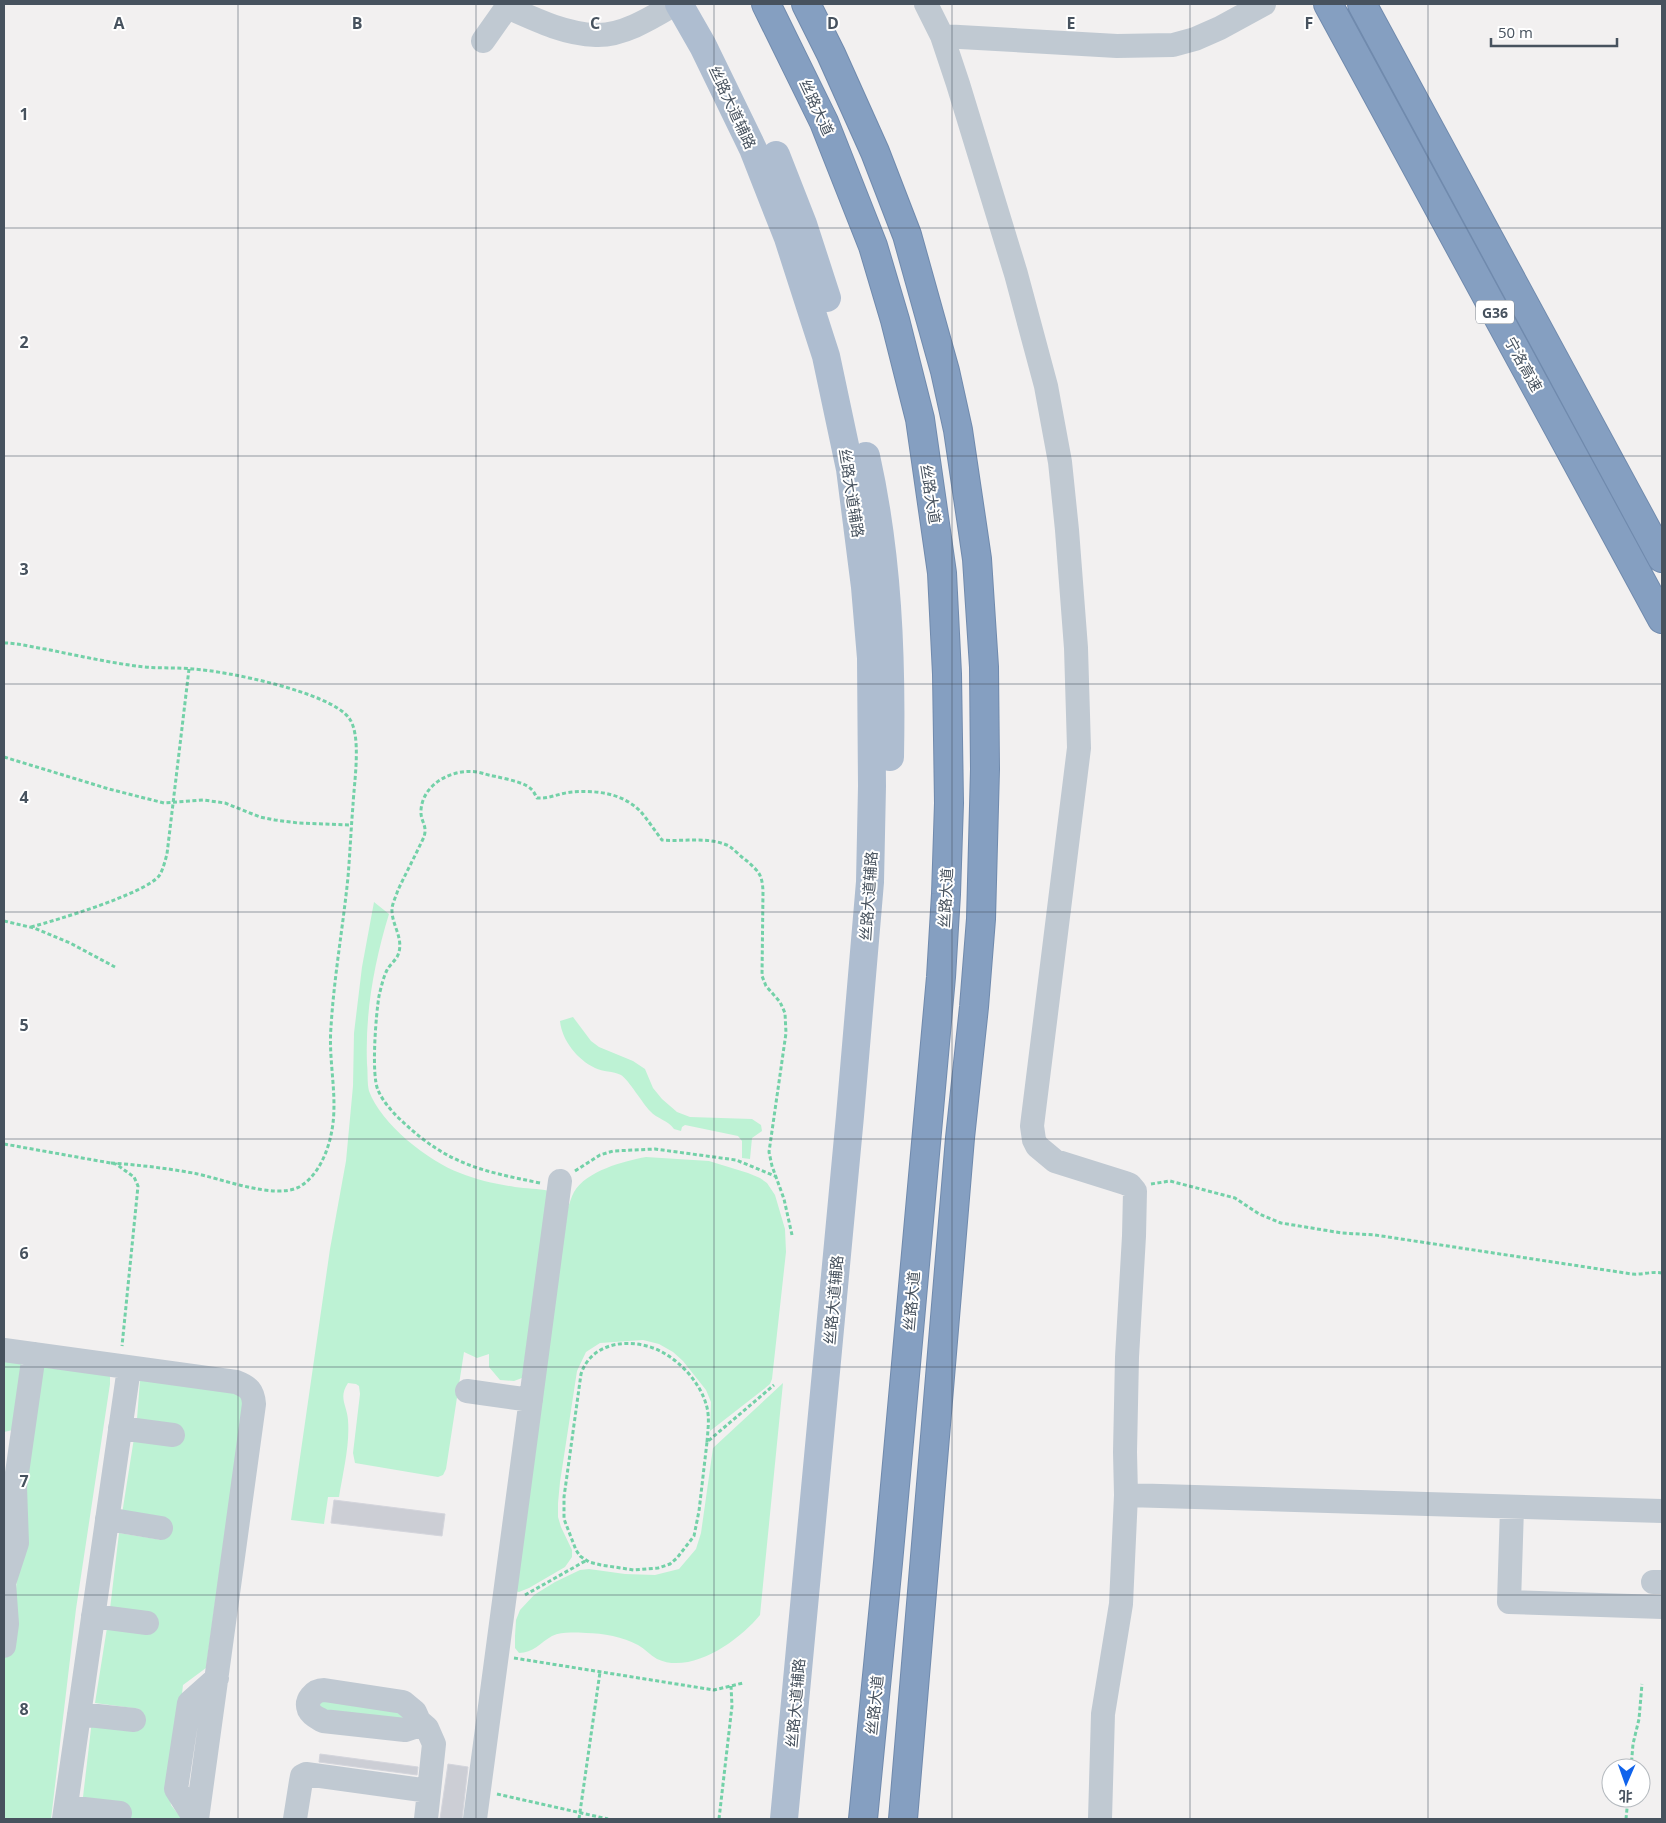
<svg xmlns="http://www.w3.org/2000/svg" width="1666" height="1823" font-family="'Open Sans','Noto Sans SC',sans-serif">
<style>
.green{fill:#bdf2d4}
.building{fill:#ccced5;stroke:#d4d5dc}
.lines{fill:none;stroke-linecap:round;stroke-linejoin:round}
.highway-casing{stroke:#708aad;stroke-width:30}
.path{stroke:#73d1a8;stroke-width:3;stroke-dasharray:4 2.5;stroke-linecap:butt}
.minor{stroke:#c0c9d2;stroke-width:24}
.major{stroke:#aebdd0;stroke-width:28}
.highway{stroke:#859fc1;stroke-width:28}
.grid{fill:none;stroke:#47525e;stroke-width:1;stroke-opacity:0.55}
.labels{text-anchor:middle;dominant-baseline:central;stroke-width:4;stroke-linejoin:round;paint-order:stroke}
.shield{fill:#fff;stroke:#7e868e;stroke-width:1}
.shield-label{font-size:14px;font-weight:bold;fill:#47525e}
.street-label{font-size:15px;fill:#47525e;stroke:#fff}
.grid-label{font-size:16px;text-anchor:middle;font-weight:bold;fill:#47525e;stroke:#fff;stroke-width:4;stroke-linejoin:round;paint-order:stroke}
</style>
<rect width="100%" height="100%" fill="#f2f0f0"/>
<path class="green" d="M374 902 389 914C374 963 365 1013 367 1064 368 1072 367 1083 369 1091 381 1124 428 1161 460 1173 477 1180 496 1184 515 1187 526 1189 538 1188 549 1191L522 1378 514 1381 500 1380 489 1367V1354L477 1358 464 1352 446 1469 443 1475 438 1477 355 1463 353 1453 360 1394 359 1386 356 1384 348 1383C338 1398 347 1405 348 1420 350 1445 343 1472 339 1497H328L324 1524 291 1520 330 1249 346 1161 353 1086 354 1033 362 967Z
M573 1017 591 1041 599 1047 633 1061 645 1069 653 1088 662 1099 677 1112 690 1117 752 1119 761 1125 762 1131 752 1138 750 1159 742 1158V1141L738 1136 685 1125 682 1127 681 1131 674 1129C668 1120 657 1119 650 1111 643 1104 628 1079 621 1075 613 1071 603 1072 595 1068 578 1060 562 1041 560 1021Z
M646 1157 709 1161 748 1173 760 1178 767 1183 775 1195 785 1229 786 1252 772 1379 770 1384 764 1389 710 1431 711 1402 706 1390 683 1361 673 1352 659 1344 643 1340 600 1343 586 1352 577 1371 560 1482 558 1503V1517L561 1527 572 1550V1557L565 1567 529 1588 519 1592 515 1591 568 1207C570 1203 571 1197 574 1192 586 1171 624 1161 646 1157Z
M4 1356 22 1360 13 1430 4 1432Z
M40 1367 110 1375V1384L76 1609 51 1819H4V1658L12 1641 22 1512Z
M140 1380 230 1387 244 1397 206 1668 183 1685 170 1799 171 1805 182 1819H124L83 1797 92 1720 138 1727 140 1709 95 1703 110 1609 119 1533 162 1540 165 1522 122 1514 137 1419Z
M783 1383 760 1615C739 1641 691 1675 657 1659 650 1655 645 1649 638 1645 623 1637 603 1633 586 1633 576 1633 562 1631 552 1636 540 1643 533 1653 519 1653L515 1648V1636L516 1620 520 1610 534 1595 555 1582 580 1570 589 1569 625 1574 655 1575 679 1569 696 1549 701 1533 713 1448Z
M318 1700 399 1707 406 1721 316 1709Z"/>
<path class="building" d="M334 1500 445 1514 442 1536 331 1523Z
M320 1754 418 1767 417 1775 319 1762Z
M448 1764 468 1767 462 1819H440Z"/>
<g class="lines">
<g class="highway-casing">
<path id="highway" d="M766 4 824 122 873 246 895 320 920 419 942 573 947 674 949 803 946 894 941 977 888 1563 863 1819
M806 4 831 54 875 152 907 235 945 371 958 430 971 518 977 559 984 667 985 769 981 919 974 1007 960 1138 903 1819
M1328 4 1662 619
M1362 4 1662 558"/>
</g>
<path class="path" d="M4 643C18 643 31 647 45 649 75 655 106 662 136 666 155 669 174 667 193 669 226 671 330 692 349 718 362 735 354 783 353 805 351 829 350 853 348 877 343 927 334 977 331 1027 328 1063 339 1099 331 1135 327 1154 317 1177 299 1187 274 1200 220 1178 193 1173 165 1168 139 1165 111 1163
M4 757 109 789 164 803 203 800 225 803 260 817 275 820 298 823 351 825
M4 921 34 928 70 943 115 967
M31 927C57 920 144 894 159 876 163 870 165 861 167 854L189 669
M4 1144 116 1164 134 1177 138 1186 122 1346
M575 1171 600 1155 613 1151 655 1149 736 1160 775 1176
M540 1183C481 1171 448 1164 404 1123 394 1114 383 1102 378 1090 371 1075 376 1014 379 996 381 988 383 978 387 970 390 964 397 960 399 952 403 936 391 924 392 908 393 902 396 896 398 890 406 873 415 856 423 839 429 826 420 822 421 810 423 781 459 765 485 774 495 777 524 781 531 789 534 791 535 795 537 798 549 799 560 793 572 792 596 790 623 793 641 812 648 820 655 831 662 840 684 842 708 836 729 846 735 850 741 857 747 861 759 872 762 874 763 891L762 976 766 986 780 1002 785 1013 786 1033 769 1152 772 1166 784 1199 792 1235
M1151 1184 1170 1181 1235 1198 1259 1214 1281 1223 1342 1233 1375 1235 1632 1274C1642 1275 1652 1271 1662 1273
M707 1442C708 1429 710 1416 706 1404 700 1383 681 1362 662 1352 634 1337 592 1340 581 1374L564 1497V1519L576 1550 580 1556 589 1562 601 1565 634 1570 658 1568 670 1564 677 1558 694 1536 699 1511 707 1442 774 1385
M525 1595 587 1560
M514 1658 714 1690 743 1683
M1631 1768 1633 1744 1639 1719 1642 1684
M497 1794 608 1819
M579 1819 600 1672
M719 1819 732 1706 731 1686
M1626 1819 1628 1798"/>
<path class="minor" d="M926 4 942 36 958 84 1016 274 1046 386 1060 462 1067 530 1076 648 1079 748 1032 1126 1034 1140 1037 1146 1055 1161 1125 1183 1130 1185 1135 1191 1134 1236 1127 1357 1125 1452 1126 1495 1121 1604 1103 1714 1100 1819
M942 36 1117 46 1173 45 1195 39 1220 28 1264 4
M483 41 507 7C536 20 565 34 596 35 623 36 653 17 675 4
M4 1350 236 1382C249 1387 253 1391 254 1404L197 1819
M467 1391 531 1400
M120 1428 173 1435
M1126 1495 1662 1511
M1512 1508 1509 1602 1662 1607
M107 1519 161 1528
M1653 1582H1662
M93 1616 147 1623
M4 1646 7 1624 4 1583 17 1543 15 1487 34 1354
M79 1714 134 1720
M419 1721 417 1726 405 1730 323 1721C318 1718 312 1716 309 1710 305 1700 314 1690 324 1690L403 1702 415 1712 419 1721 427 1728 434 1744 426 1819
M66 1807 120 1813
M64 1819 129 1368
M195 1819 176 1789 189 1703 217 1678
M295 1819 301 1781 302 1776 306 1774 429 1791
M475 1819 560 1181"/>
<path class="major" d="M679 4 703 46 753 149 788 238 826 356 850 469 865 587 871 658 872 786 870 882 850 1116 784 1819
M776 155 803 224 827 298
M866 456C888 555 892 657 890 757"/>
<use href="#highway" class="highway"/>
</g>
<path class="grid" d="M238 4V1819M476 4V1819M714 4V1819M952 4V1819M1190 4V1819M1428 4V1819M4 228H1662M4 456H1662M4 684H1662M4 912H1662M4 1139H1662M4 1367H1662M4 1595H1662"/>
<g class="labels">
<rect class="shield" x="1476" y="300.5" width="38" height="23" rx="4"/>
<g class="shield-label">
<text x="1495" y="312">G36</text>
</g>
<g class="street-label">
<text transform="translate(733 107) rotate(65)">丝路大道辅路</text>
<text transform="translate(817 107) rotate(65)">丝路大道</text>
<text transform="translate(1524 364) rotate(61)">宁洛高速</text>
<text transform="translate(852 493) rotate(81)">丝路大道辅路</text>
<text transform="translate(931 494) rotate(81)">丝路大道</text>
<text transform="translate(868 896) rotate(-86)">丝路大道辅路</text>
<text transform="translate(945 898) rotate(-87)">丝路大道</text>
<text transform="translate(833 1300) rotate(-85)">丝路大道辅路</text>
<text transform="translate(911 1301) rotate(-85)">丝路大道</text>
<text transform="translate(795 1703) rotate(-85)">丝路大道辅路</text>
<text transform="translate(874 1705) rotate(-84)">丝路大道</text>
</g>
</g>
<g class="grid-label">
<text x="119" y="29">A</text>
<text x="357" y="29">B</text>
<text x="595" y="29">C</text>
<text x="833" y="29">D</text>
<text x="1071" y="29">E</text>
<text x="1309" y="29">F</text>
<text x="24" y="120">1</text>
<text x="24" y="348">2</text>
<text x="24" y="575">3</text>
<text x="24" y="803">4</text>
<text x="24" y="1031">5</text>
<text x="24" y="1259">6</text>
<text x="24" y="1487">7</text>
<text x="24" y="1715">8</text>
</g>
<rect width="1666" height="1823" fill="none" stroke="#47525e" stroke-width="10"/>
<g transform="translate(1626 1783) rotate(182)"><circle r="24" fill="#ffffff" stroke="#b5babf"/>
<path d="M0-4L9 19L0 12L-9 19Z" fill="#1063ec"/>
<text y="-8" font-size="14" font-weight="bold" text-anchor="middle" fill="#47525e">北</text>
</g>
<path d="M1491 38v8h126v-8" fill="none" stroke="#47525e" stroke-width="2.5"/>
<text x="1498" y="38" font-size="15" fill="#47525e" stroke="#ffffff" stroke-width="4" paint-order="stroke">50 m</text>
</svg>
